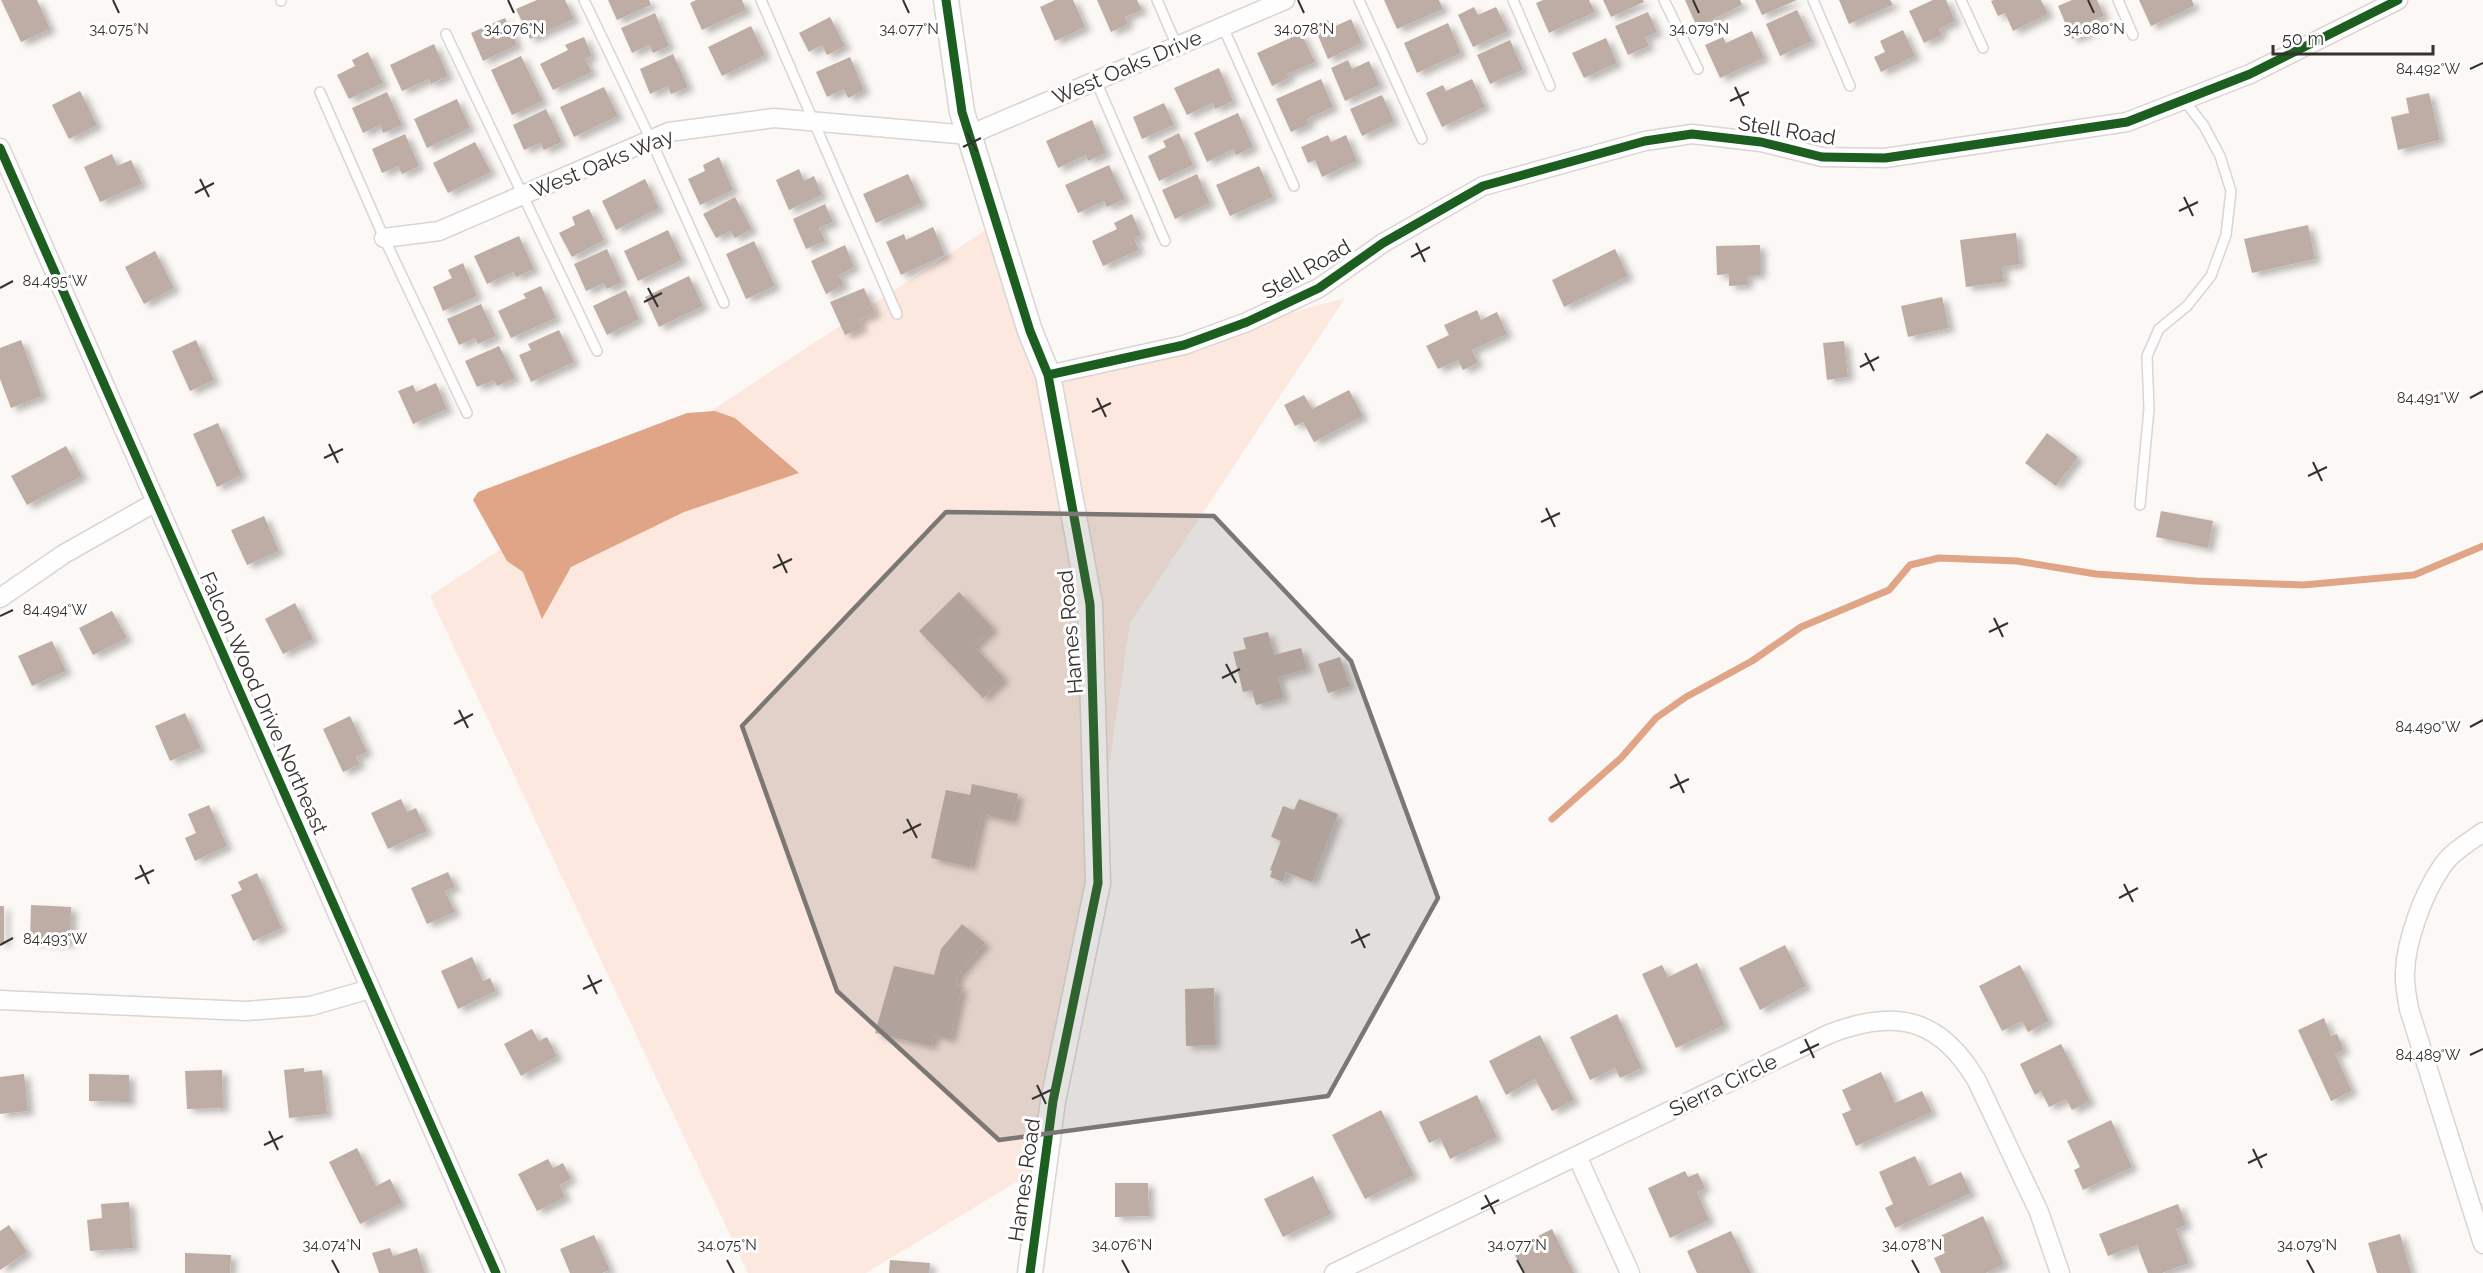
<svg xmlns="http://www.w3.org/2000/svg" width="2483" height="1273" font-family="Raleway,sans-serif">
<style>
.green{fill:#fce8de}
.water{fill:#e0a587}
.lines{fill:none;stroke-linecap:round;stroke-linejoin:round}
.stream{stroke:#e0a587;stroke-width:7}
.building{fill:#beada5;filter:url(#shadow)}
.lane-casing{stroke:#d8d5d3;stroke-width:12}
.street-casing{stroke:#d8d5d3;stroke-width:21}
.secondary-casing{stroke:#d8d5d3;stroke-width:27}
.lane{stroke:#fffefe;stroke-width:9}
.street{stroke:#fffefe;stroke-width:18}
.secondary{stroke:#fffefe;stroke-width:24}
.cycleway-casing{stroke:#fff;stroke-width:13}
.cycleway{stroke:#1b5e20;stroke-width:9}
.marked{fill:#7b7775;fill-opacity:0.2;stroke:#7b7775;stroke-width:4.5;stroke-linejoin:round}
.ticks{fill:none;stroke:#35312f;stroke-width:2}
.labels{text-anchor:middle;dominant-baseline:central;stroke-width:6;stroke-linejoin:round;paint-order:stroke}
.street-label{font-size:21px;fill:#35312f;stroke:#fff}
.ticks-label{font-size:15px;text-anchor:middle;fill:#35312f;stroke:#fff;stroke-width:6;stroke-linejoin:round;paint-order:stroke}
</style>
<defs>
<filter id="shadow"><feDropShadow dx="6" dy="4" stdDeviation="3" flood-color="#0004"/></filter>
</defs>
<rect width="100%" height="100%" fill="#fcf8f6"/>
<path class="green" d="M1004 218 1054 377 1345 298 1130 623 1051 1161 866 1273H748L430 596Z"/>
<path class="water" d="M715 411 735 418 799 473 684 512 571 567 542 619 523 572 507 561 473 500 478 492 687 413Z"/>
<g class="lines">
<path class="stream" d="M1552 819 1621 758 1656 718 1686 697 1752 661 1801 627 1889 590 1910 565 1939 558 2017 561 2096 574 2196 581 2303 585 2414 575 2483 546"/>
</g>
<path class="building" d="M1 0H37L50 29 21 42Z
M537 0H565L574 19 530 39 516 9Z
M608 0H649L651 5 617 20Z
M696 0H742L746 10 702 30 690 3Z
M1055 0H1073L1085 27 1055 41 1040 7Z
M1097 0H1137L1142 10 1125 17 1128 24 1111 32Z
M1384 0H1439L1443 9 1397 29Z
M1543 0H1589L1595 12 1549 33 1536 3Z
M1603 0H1643L1644 2 1611 17Z
M1685 0H1740L1742 5 1697 27Z
M1755 0H1797L1762 15Z
M1839 0H1890L1893 5 1849 24Z
M1933 0H1946L1955 21 1939 29 1942 35 1924 43 1909 11Z
M1994 0H2041L2048 14 2013 31 2005 13 1998 16 1991 1Z
M2072 0H2097L2104 16 2086 24 2090 32 2072 39 2058 6Z
M2139 0H2192L2194 6 2151 26Z
M1474 7 1478 15 1496 7 1508 31 1473 47 1458 15Z
M1797 10 1812 41 1780 56 1766 24Z
M1648 12 1657 32 1645 37 1649 46 1628 55 1615 26Z
M655 13 669 46 653 53 649 45 632 53 621 28Z
M830 17 845 46 827 55 822 45 809 52 799 33Z
M505 18 517 45 483 61 471 33Z
M1351 19 1362 43 1328 59 1314 26 1328 20 1331 28Z
M1448 23 1461 53 1417 73 1404 43Z
M751 26 765 55 722 76 708 47Z
M1903 30 1915 56 1881 72 1874 57 1885 52 1880 41Z
M1752 31 1764 58 1720 78 1705 45 1723 37 1726 43Z
M1301 33 1315 62 1287 74 1289 78 1272 86 1257 53Z
M584 37 592 56 585 59 592 72 553 90 540 64 568 50 565 45Z
M1606 38 1617 63 1584 78 1572 53Z
M1510 40 1523 70 1490 84 1477 55Z
M434 44 448 76 431 84 429 79 402 91 390 65Z
M368 52 383 83 349 99 337 75 355 66 352 60Z
M673 54 688 87 671 94 668 86 650 94 640 69Z
M521 56 543 101 512 115 491 70Z
M850 57 864 90 848 98 844 89 827 97 816 72Z
M1348 60 1352 69 1369 61 1380 85 1345 101 1331 68Z
M1219 68 1233 101 1215 109 1213 103 1187 115 1174 88Z
M1321 79 1333 107 1307 119 1309 124 1291 132 1276 99Z
M1472 79 1485 107 1442 127 1426 93 1443 85 1446 91Z
M604 87 618 116 574 137 560 107Z
M80 91 97 125 69 139 52 105Z
M387 92 402 125 383 133 380 125 363 133 352 108Z
M2429 93 2440 140 2398 150 2391 117 2409 113 2406 98Z
M1382 95 1394 121 1362 136 1350 109Z
M457 99 470 128 427 148 414 119Z
M1164 103 1174 125 1142 139 1133 117Z
M546 109 562 142 544 150 540 143 524 150 513 125Z
M1238 113 1253 147 1236 155 1233 149 1207 162 1194 133Z
M1092 120 1106 153 1088 161 1086 155 1058 168 1046 141Z
M1179 133 1193 165 1159 181 1148 156 1166 147 1163 141Z
M405 134 419 166 402 174 398 166 382 173 372 149Z
M1328 135 1331 142 1346 135 1357 161 1322 177 1315 160 1308 163 1301 147Z
M475 142 491 172 448 193 433 163Z
M112 154 117 166 131 160 142 184 100 202 84 167Z
M719 157 733 190 700 205 688 179 705 171 703 165Z
M1109 165 1125 199 1107 207 1104 201 1078 213 1065 185Z
M1259 166 1273 197 1230 216 1216 185Z
M799 169 804 181 814 176 822 195 789 210 776 180Z
M908 174 922 203 876 223 863 194Z
M1197 174 1210 203 1175 219 1162 190Z
M645 179 659 208 616 230 602 201Z
M735 197 752 229 735 238 730 231 716 238 703 214Z
M825 204 833 222 819 228 825 241 806 249 793 219Z
M589 209 604 240 572 257 559 233 575 225 572 217Z
M1132 214 1141 235 1134 238 1139 250 1103 266 1092 241 1117 229 1114 223Z
M2308 225 2315 259 2252 273 2244 239Z
M933 227 945 255 901 275 886 242 904 234 906 240Z
M668 230 682 260 638 281 624 251Z
M2016 233 2020 264 2002 267 2004 282 1966 287 1960 240Z
M519 236 534 269 516 277 513 272 487 284 474 256Z
M754 241 775 286 746 299 726 254Z
M845 245 854 267 839 275 844 285 826 294 811 261Z
M1760 245V275H1747V285L1729 286V274L1717 275 1716 246Z
M607 249 622 282 607 289 604 283 586 291 574 264Z
M1615 249 1628 276 1564 307 1552 280Z
M155 251 174 288 144 304 125 267Z
M463 263 477 296 443 311 433 287 452 278 448 270Z
M689 276 703 306 659 327 645 297Z
M541 286 556 318 511 338 498 311 526 298 523 294Z
M864 288 875 313 859 320 862 328 845 335 830 302Z
M626 290 639 319 607 335 593 306Z
M1942 297 1949 328 1908 337 1901 306Z
M481 304 496 336 478 344 475 338 459 345 447 319Z
M1477 310 1481 320 1497 312 1507 334 1472 350 1478 363 1463 370 1458 360 1438 369 1426 346 1449 335 1444 325Z
M559 330 574 362 531 382 519 355 531 350 528 344Z
M21 340 42 396 11 408 0 379V348Z
M196 340 214 380 190 391 172 351Z
M1844 341 1848 377 1827 380 1823 343Z
M499 346 515 378 497 386 494 380 477 387 465 361Z
M436 383 447 409 413 424 398 391 413 385 416 392Z
M1349 390 1363 416 1314 442 1303 422 1295 426 1284 405 1304 395 1312 409Z
M218 423 242 475 217 487 193 434Z
M2047 433 2078 457 2056 486 2025 463Z
M66 446 82 476 27 505 11 476Z
M2161 511 2213 521 2208 548 2156 537Z
M264 516 279 551 247 565 231 530Z
M959 592 993 628 974 646 1004 678 983 698 919 631Z
M295 603 313 639 283 654 265 619Z
M112 611 127 638 93 655 79 628Z
M1268 632 1274 655 1301 648 1307 669 1278 677 1283 698 1256 705 1252 690 1243 692 1233 652 1246 649 1243 638Z
M52 641 66 671 32 686 18 656Z
M1340 657 1350 686 1328 693 1318 664Z
M185 713 201 748 170 761 155 726Z
M350 716 367 752 356 757 360 764 343 772 323 729Z
M972 784 1018 794 1012 821 982 814 970 867 931 858 946 790 970 795Z
M401 799 407 812 416 808 427 831 388 849 371 813Z
M1299 799 1338 814 1312 882 1286 872 1283 882 1270 877 1272 871 1270 870 1281 841 1271 837 1283 806 1294 810Z
M209 805 227 846 195 861 185 838 196 833 188 814Z
M448 872 455 887 445 891 455 912 427 924 411 888Z
M257 873 282 928 253 941 231 895 242 890 238 882Z
M31 905 71 907 70 943 30 941Z
M0 906H4V943H0Z
M962 924 985 943 958 975 956 986 962 987 950 1039 934 1035 931 1046 875 1033 894 966 934 975 941 949Z
M1785 945 1806 986 1760 1010 1739 968Z
M472 957 483 981 490 978 496 991 458 1009 441 971Z
M1697 963 1725 1025 1676 1048 1642 974 1662 965 1668 977Z
M2020 965 2049 1021 2028 1032 2022 1021 2002 1031 1979 986Z
M1214 988 1215 1045 1186 1046 1185 989Z
M1617 1014 1642 1068 1620 1078 1615 1068 1590 1080 1570 1037Z
M2324 1018 2331 1036 2337 1034 2344 1050 2335 1054 2352 1091 2331 1101 2298 1030Z
M532 1029 539 1041 547 1037 557 1056 521 1076 504 1044Z
M1540 1035 1574 1100 1552 1111 1535 1079 1506 1095 1489 1061Z
M2061 1044 2090 1101 2072 1110 2066 1099 2049 1107 2041 1091 2035 1095 2020 1064Z
M304 1068V1072L322 1070 327 1114 289 1118 284 1070Z
M222 1070 223 1108 187 1109 185 1071Z
M1881 1072 1895 1103 1922 1091 1932 1112 1856 1146 1842 1114 1851 1110 1842 1090Z
M24 1074 28 1111 0 1114V1077Z
M89 1074 129 1075V1102L89 1101Z
M1477 1095 1497 1137 1450 1159 1440 1138 1429 1143 1419 1122Z
M1381 1110 1414 1175 1365 1199 1332 1135Z
M2111 1120 2132 1167 2083 1190 2074 1170 2080 1167 2067 1141Z
M357 1148 376 1186 390 1179 402 1203 360 1224 329 1162Z
M1915 1156 1929 1186 1961 1172 1971 1193 1895 1228 1885 1208 1893 1204 1879 1172Z
M548 1159 553 1168 563 1163 571 1179 560 1185 565 1197 537 1211 518 1174Z
M1685 1171 1688 1177 1698 1173 1705 1188 1697 1192 1709 1220 1670 1238 1648 1188Z
M1313 1176 1331 1214 1283 1237 1264 1199Z
M1115 1183H1148L1149 1216 1115 1217Z
M129 1202 133 1248 90 1251 87 1220 102 1218 101 1204Z
M2178 1204 2186 1225 2176 1229 2189 1263 2162 1273H2148L2137 1245 2108 1256 2099 1234Z
M1983 1216 2004 1264 1986 1273H1941L1934 1258 1945 1253 1938 1237Z
M9 1225 27 1252 0 1270V1231Z
M1552 1229 1574 1273H1524L1512 1249Z
M1731 1231 1751 1273H1697L1687 1251Z
M2400 1234 2411 1273H2377L2368 1243Z
M594 1235 610 1270 602 1273H570L560 1249Z
M390 1248 393 1256 417 1248 425 1273H379L372 1253Z
M185 1253 231 1255 230 1273H185Z
M890 1260 930 1263 929 1273H889Z"/>
<g class="lines">
<g class="lane-casing">
<path id="lane" d="M281 0V1
M584 0 651 140 724 303
M761 0 897 314
M1157 0 1177 46
M1359 0 1422 139
M1513 0 1550 86
M1664 0 1698 69
M1813 0 1850 86
M1961 0 1983 48
M2118 0 2133 35
M1223 27 1294 186
M446 34 597 351
M1096 81 1165 241
M320 92 384 238 467 413
M2140 505 2149 409 2147 356 2159 329 2187 306 2211 276 2226 235 2231 191 2220 156 2204 126 2184 100"/>
</g>
<g class="street-casing">
<path id="street" d="M0 148 496 1273
M384 238 439 231 669 132 774 118 969 135 1285 0
M1048 375 1184 345 1247 322 1319 288 1383 243 1483 186 1645 141 1692 134 1761 142 1822 157 1885 158 2127 122 2250 74 2398 0
M0 598 64 554 156 502
M2483 832C2469 842 2450 853 2441 868 2423 894 2406 941 2405 972 2404 984 2407 997 2409 1009L2483 1244
M0 1000 246 1011 311 1006 370 989
M1577 1156 1630 1273
M1334 1273 1829 1034C1896 1008 1940 1018 1977 1081L2039 1212 2060 1273"/>
</g>
<g class="secondary-casing">
<path id="secondary" d="M946 0 962 112 1030 331 1048 375 1090 604 1098 883 1053 1101 1030 1273"/>
</g>
<use href="#lane" class="lane"/>
<use href="#street" class="street"/>
<use href="#secondary" class="secondary"/>
<g class="cycleway-casing">
<path id="cycleway" d="M946 0 962 112 1030 331 1048 375 1090 604 1098 883 1053 1101 1030 1273
M0 148 496 1273
M1048 375 1184 345 1247 322 1319 288 1383 243 1483 186 1645 141 1692 134 1761 142 1822 157 1885 158 2127 122 2250 74 2398 0"/>
</g>
<use href="#cycleway" class="cycleway"/>
</g>
<path class="marked" d="M946 512 1214 516 1351 661 1438 898 1328 1096 999 1140 837 991 742 726Z"/>
<path class="ticks" d="M113 0 119 13M508 0 514 13M903 0 909 13M1298 0 1304 13M1693 0 1699 13M2088 0 2094 13M2470 69 2483 63M1735 87 1744 106M1730 101 1749 92M967 133 977 152M963 147 981 138M200 179 209 197M195 193 214 183M2184 197 2193 216M2179 211 2198 202M1416 243 1425 262M1411 257 1430 247M0 288 13 281M648 288 658 307M644 302 662 293M1865 353 1874 371M1860 367 1879 357M1097 398 1106 417M2470 398 2483 391M1092 412 1111 403M329 444 338 463M324 458 343 449M2313 462 2322 481M2308 476 2327 467M1546 508 1555 527M1541 522 1560 513M778 554 787 573M773 568 792 559M0 616 13 610M1994 618 2003 637M1989 632 2008 623M1226 664 1236 683M1222 678 1240 669M459 710 468 728M454 724 473 714M2470 727 2483 720M1675 774 1684 793M1670 788 1689 779M907 819 917 838M903 833 921 824M140 865 149 884M135 879 154 870M2124 884 2133 902M2119 898 2138 888M1356 929 1365 948M1351 943 1370 934M0 945 13 938M588 975 597 994M583 989 602 980M1805 1039 1814 1058M1800 1053 1819 1044M2470 1055 2483 1049M1037 1085 1046 1104M1032 1099 1051 1090M269 1131 278 1150M264 1145 283 1136M2253 1149 2262 1168M2248 1163 2267 1154M1485 1195 1495 1214M1481 1209 1499 1200M332 1260 339 1273M727 1260 734 1273M1122 1260 1129 1273M1517 1260 1524 1273M1912 1260 1919 1273M2307 1260 2314 1273"/>
<g class="labels">
<g class="street-label">
<text transform="translate(1127 67) rotate(-23)">West Oaks Drive</text>
<text transform="translate(1787 130) rotate(9)">Stell Road</text>
<text transform="translate(602 163) rotate(-22)">West Oaks Way</text>
<text transform="translate(1306 269) rotate(-30)">Stell Road</text>
<text transform="translate(1070 632) rotate(-95)">Hames Road</text>
<text transform="translate(264 703) rotate(66)">Falcon Wood Drive Northeast</text>
<text transform="translate(1723 1085) rotate(-26)">Sierra Circle</text>
<text transform="translate(1024 1180) rotate(-82)">Hames Road</text>
</g>
</g>
<g class="ticks-label">
<text x="119" y="34">34.075°N</text>
<text x="514" y="34">34.076°N</text>
<text x="909" y="34">34.077°N</text>
<text x="1304" y="34">34.078°N</text>
<text x="1699" y="34">34.079°N</text>
<text x="2094" y="34">34.080°N</text>
<text x="2428" y="74">84.492°W</text>
<text x="55" y="286">84.495°W</text>
<text x="2428" y="403">84.491°W</text>
<text x="55" y="615">84.494°W</text>
<text x="2428" y="732">84.490°W</text>
<text x="55" y="944">84.493°W</text>
<text x="2428" y="1060">84.489°W</text>
<text x="332" y="1250">34.074°N</text>
<text x="727" y="1250">34.075°N</text>
<text x="1122" y="1250">34.076°N</text>
<text x="1517" y="1250">34.077°N</text>
<text x="1912" y="1250">34.078°N</text>
<text x="2307" y="1250">34.079°N</text>
</g>
<path d="M2273 45v9h160v-9" fill="none" stroke="#35312f" stroke-width="3"/>
<text x="2282" y="45" font-size="18" fill="#35312f" stroke="#ffffff" stroke-width="4.5" paint-order="stroke">50 m</text>
</svg>
